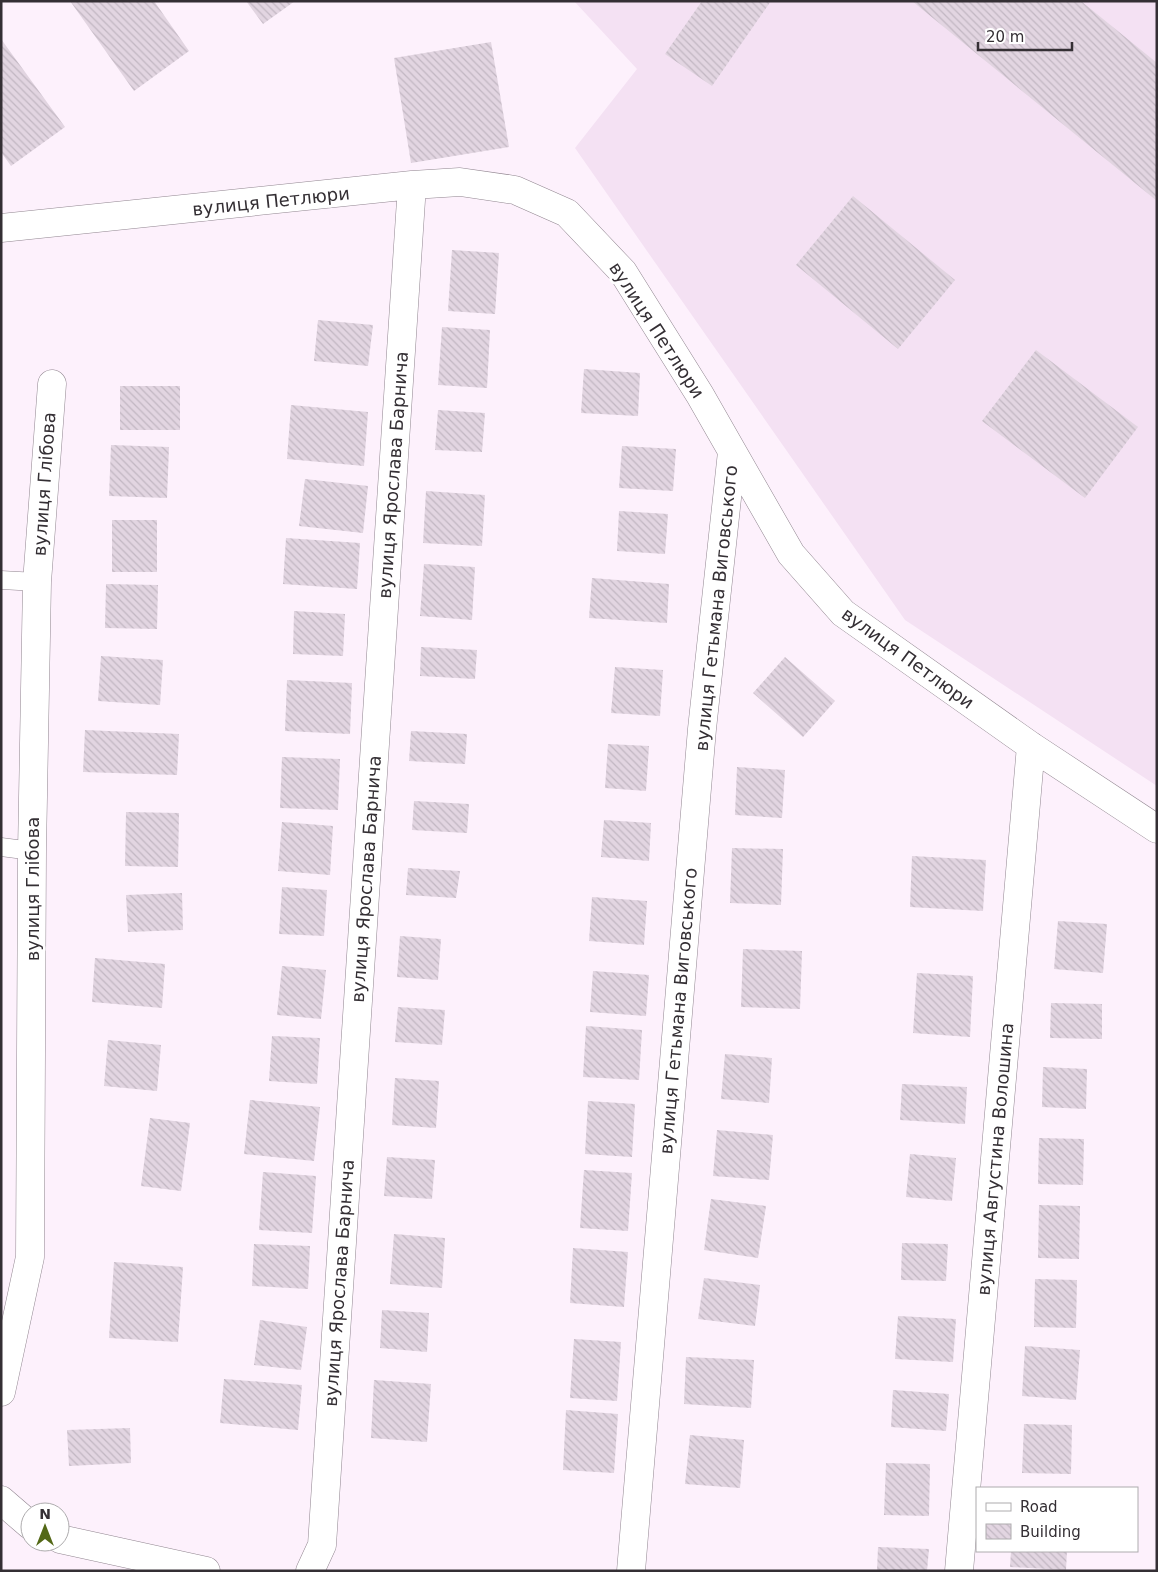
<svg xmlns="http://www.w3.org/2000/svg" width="1158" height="1572" font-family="'DejaVu Sans',sans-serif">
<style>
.built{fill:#f4e1f3}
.building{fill:url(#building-back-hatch)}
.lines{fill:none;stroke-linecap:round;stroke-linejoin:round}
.service-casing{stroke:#918690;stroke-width:19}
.minor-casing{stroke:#918690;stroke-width:29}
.service{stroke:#fff;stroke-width:18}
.minor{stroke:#fff;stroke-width:28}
.labels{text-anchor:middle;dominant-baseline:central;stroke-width:5;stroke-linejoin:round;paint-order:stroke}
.street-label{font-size:18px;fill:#342f34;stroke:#fff}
</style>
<defs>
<pattern id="building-back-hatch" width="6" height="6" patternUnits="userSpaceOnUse" patternTransform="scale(1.25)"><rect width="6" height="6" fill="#e2d5e1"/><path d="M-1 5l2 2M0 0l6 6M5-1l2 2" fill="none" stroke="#c2b7c2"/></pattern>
</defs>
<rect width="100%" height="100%" fill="#fdf1fc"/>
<path class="built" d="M574 1H1157V786L905 620 575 148 637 69Z"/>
<path class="building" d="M70 1H154L189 51 134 91Z
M246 1H295L263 24Z
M702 1H771L712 86 665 54Z
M912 1H1081L1157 63V201Z
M1 39 65 127 11 166 1 152Z
M491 42 509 147 411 163 394 58Z
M853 196 955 280 898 349 796 265Z
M452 250 499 253 495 314 448 311Z
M318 320 373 325 368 366 314 361Z
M442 327 490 330 487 388 438 385Z
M1036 350 1138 427 1085 498 982 421Z
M584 369 640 373 638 416 581 413Z
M120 386H180V430H120Z
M291 405 368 412 364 466 287 459Z
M438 410 485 413 482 452 435 450Z
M111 445 169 447 167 498 109 496Z
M622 446 676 449 673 491 619 488Z
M305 479 368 486 363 533 299 526Z
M426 491 485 495 482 546 423 543Z
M619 511 668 514 665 554 617 551Z
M112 520H157V572H112Z
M286 538 360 543 357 589 283 584Z
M424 564 475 567 472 620 420 616Z
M592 578 669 584 667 623 589 618Z
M106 584 158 585 157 629 105 628Z
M294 611 345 614 343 656 293 654Z
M421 647 477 650 475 679 420 676Z
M101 656 163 660 160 705 98 701Z
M785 657 835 701 803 737 753 693Z
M615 667 663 670 660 716 611 713Z
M287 680 352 683 350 734 285 731Z
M85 730 179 734 177 775 83 772Z
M411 731 467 734 465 764 409 761Z
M608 744 649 746 646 791 605 788Z
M282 757 340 759 338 810 280 808Z
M737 767 785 770 782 818 735 815Z
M414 801 469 804 467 833 412 830Z
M126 812 179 813 178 867 125 866Z
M604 820 651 823 649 861 601 857Z
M282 822 333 826 330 875 278 871Z
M732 848 783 849 781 905 730 903Z
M912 856 986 860 983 911 910 907Z
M408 868 460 871 456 898 406 895Z
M282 887 327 890 324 936 279 934Z
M182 893 183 930 128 932 126 895Z
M592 897 647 901 644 945 589 941Z
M1058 921 1107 924 1103 973 1054 969Z
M400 936 441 939 438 980 397 977Z
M743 949 802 951 800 1009 741 1007Z
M95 958 165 964 162 1008 92 1002Z
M282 966 326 970 321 1019 277 1015Z
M593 971 649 975 646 1016 590 1012Z
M917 973 973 976 970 1037 913 1033Z
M1051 1003 1102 1004V1039L1050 1038Z
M398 1007 445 1010 442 1045 395 1042Z
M586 1026 642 1030 639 1080 583 1077Z
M272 1036 320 1038 317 1084 269 1081Z
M108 1040 161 1045 157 1091 104 1086Z
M725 1054 772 1058 769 1103 721 1099Z
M1043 1067 1087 1069 1086 1109 1042 1107Z
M395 1078 439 1081 436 1128 392 1125Z
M902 1084 967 1087 965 1124 900 1120Z
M250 1100 320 1107 314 1161 244 1154Z
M588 1101 635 1104 632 1157 585 1154Z
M150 1118 190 1123 181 1191 141 1186Z
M717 1130 773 1135 769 1180 713 1176Z
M1039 1138 1084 1139 1083 1185 1038 1184Z
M910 1154 956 1158 952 1201 906 1197Z
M387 1157 435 1160 432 1199 384 1196Z
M584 1170 632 1173 628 1231 580 1228Z
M263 1172 316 1176 312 1233 259 1230Z
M711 1199 766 1206 758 1258 704 1250Z
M1039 1205 1080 1206 1079 1259 1038 1258Z
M394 1234 445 1238 442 1288 390 1284Z
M902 1243 948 1244 946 1281 901 1280Z
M254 1244 310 1246 308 1289 252 1286Z
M573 1248 628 1252 624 1307 570 1303Z
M114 1262 183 1267 178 1342 109 1338Z
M704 1278 760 1285 755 1326 698 1319Z
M1035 1279 1077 1280 1076 1328 1034 1327Z
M382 1310 429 1313 427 1352 380 1348Z
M898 1316 956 1319 953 1362 895 1359Z
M260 1320 307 1327 301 1370 254 1365Z
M574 1339 621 1342 617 1401 570 1398Z
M1025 1346 1080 1350 1076 1400 1022 1396Z
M686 1357 754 1360 751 1408 684 1404Z
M224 1379 302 1385 298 1430 220 1423Z
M374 1380 431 1384 427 1442 371 1438Z
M893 1390 949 1394 946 1431 891 1427Z
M566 1410 618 1414 614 1473 563 1470Z
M1024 1424 1072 1425 1071 1474 1022 1473Z
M130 1428 131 1463 69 1466 67 1430Z
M690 1435 744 1440 740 1488 685 1484Z
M886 1463 930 1464 929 1516 884 1515Z
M878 1547 929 1549 927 1571H877Z
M1011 1551H1067L1066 1570 1010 1567Z"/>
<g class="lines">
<g class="service-casing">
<path id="service" d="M1 580 37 582
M1 847 32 851"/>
</g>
<g class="minor-casing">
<path id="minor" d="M1 228 412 185 460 182 515 190 567 213 623 272 700 395 791 554 843 613 1031 746 1157 829
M1 1392 30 1257 32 851 37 582 52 384
M1 1500 30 1525
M60 1539 206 1571
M310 1571 322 1545 412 185
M631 1571 702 729 732 452
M959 1571 1031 746"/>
</g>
<use href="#service" class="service"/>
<use href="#minor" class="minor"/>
</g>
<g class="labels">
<g class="street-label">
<text transform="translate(271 201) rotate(-6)">вулиця Петлюри</text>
<text transform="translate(657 330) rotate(57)">вулиця Петлюри</text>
<text transform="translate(393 475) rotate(-86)">вулиця Ярослава Барнича</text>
<text transform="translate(44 484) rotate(-86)">вулиця Глібова</text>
<text transform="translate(716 608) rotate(-84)">вулиця Гетьмана Виговського</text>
<text transform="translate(908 658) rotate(36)">вулиця Петлюри</text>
<text transform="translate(366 879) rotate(-86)">вулиця Ярослава Барнича</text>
<text transform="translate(32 889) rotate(-90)">вулиця Глібова</text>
<text transform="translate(678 1011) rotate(-85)">вулиця Гетьмана Виговського</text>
<text transform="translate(995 1159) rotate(-85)">вулиця Августина Волошина</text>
<text transform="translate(339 1283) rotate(-86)">вулиця Ярослава Барнича</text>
</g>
</g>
<rect width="1158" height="1572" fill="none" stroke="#342f34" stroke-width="5"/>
<rect x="976" y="1487" width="162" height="65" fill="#ffffff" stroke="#aeacae"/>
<rect x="986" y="1503" width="25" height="8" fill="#ffffff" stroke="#aeacae"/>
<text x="1020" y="1512" font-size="15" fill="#342f34">Road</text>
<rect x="986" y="1524" width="25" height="15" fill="url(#building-back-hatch)" stroke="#aeacae"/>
<text x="1020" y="1537" font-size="15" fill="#342f34">Building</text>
<g transform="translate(45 1527)"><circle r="24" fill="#ffffff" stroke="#aeacae"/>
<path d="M0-4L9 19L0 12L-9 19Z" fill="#536816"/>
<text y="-8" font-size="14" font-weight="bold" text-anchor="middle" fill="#342f34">N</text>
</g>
<path d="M978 42v8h94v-8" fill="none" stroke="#342f34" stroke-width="2.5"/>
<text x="986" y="42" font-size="15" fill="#342f34" stroke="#ffffff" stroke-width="4" paint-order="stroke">20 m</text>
</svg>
